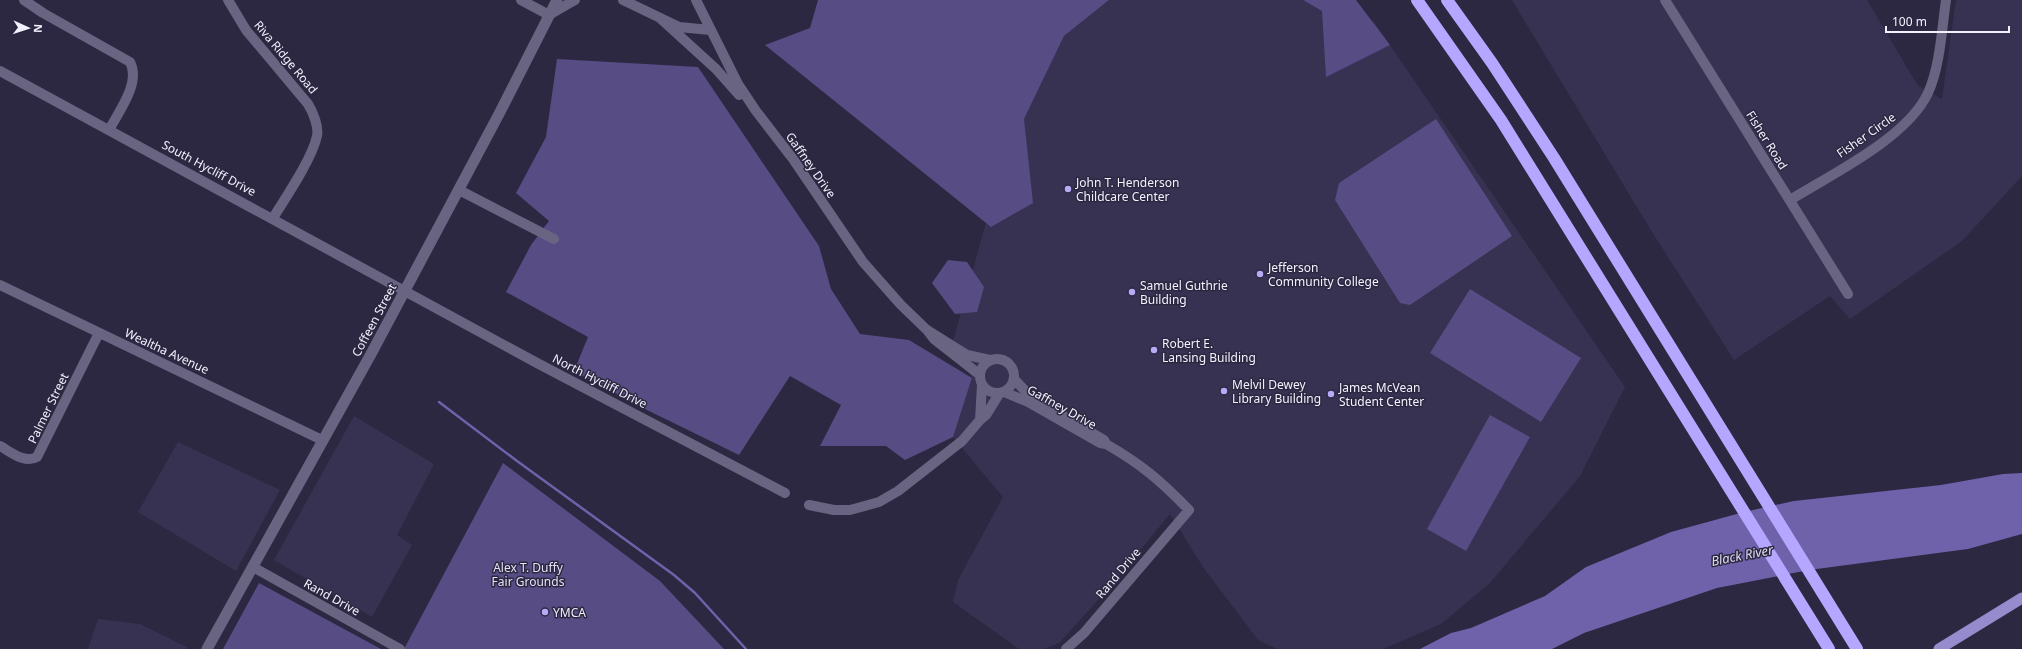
<svg xmlns="http://www.w3.org/2000/svg" width="2022" height="649" font-family="'Noto Sans',sans-serif">
<style>
.built{fill:#373251}
.green{fill:#574c84}
.water{fill:#6f61aa}
.lines{fill:none;stroke-linecap:round;stroke-linejoin:round}
.stream{stroke:#6f61aa;stroke-width:2.5}
.minor{stroke:#686481;stroke-width:10}
.secondary{stroke:#686481;stroke-width:11}
.primary{stroke:#968ccd;stroke-width:11}
.motorway{stroke:#b5a6ff;stroke-width:12}
.poi-dot{fill:#b7abf8;stroke:#2c2841;stroke-width:1.5}
.labels{text-anchor:middle;dominant-baseline:central;stroke-width:3;stroke-linejoin:round;paint-order:stroke}
.street-label{font-size:12px;fill:#f2f1ff;stroke:#2c2841}
.poi-label{font-size:12px;fill:#f2f1ff;stroke:#2c2841;text-anchor:start}
.park-label{font-size:12px;fill:#e3e1f6;stroke:#2c2841}
.water-label{font-size:13px;font-style:italic;fill:#dfddf2;stroke:#2c2841}
</style>
<rect width="100%" height="100%" fill="#2c2841"/>
<path class="built" d="M1109 0H1338L1374 22 1625 387 1580 476 1490 583 1441 624 1383 649H1277L1258 640 1203 567 1170 514 1109 588 1059 643 1044 649H1019L953 602 958 580 1003 497 953 437 972 378 953 341 990 208 1024 119 1064 36Z
M1512 0H1867L1918 86 1942 99 1956 0H2022V176L1962 241 1850 319 1830 296 1734 360 1652 232Z
M354 416 434 464 397 535 412 545 372 617 274 560Z
M178 442 280 490 236 571 138 512Z
M98 619 140 624 187 647 186 649H88Z"/>
<path class="green" d="M818 0H1109L1064 36 1024 119 1033 203 991 227 765 45 810 28Z
M1303 0H1356L1390 45 1326 77 1322 11Z
M557 59 698 67 819 246 831 289 860 334 909 340 972 378 953 437 905 460 886 446H820L841 405 790 376 739 455 645 409 574 371 588 337 506 292 531 245 549 221 516 193 546 137Z
M1436 119 1512 236 1410 305 1400 303 1335 200 1339 183Z
M948 260 967 262 984 287 977 312 955 314 932 283Z
M1470 289 1581 358 1541 422 1430 353Z
M1490 415 1530 437 1466 551 1427 529Z
M503 463 660 581 724 649H404Z
M259 583 381 649H223Z"/>
<path class="water" d="M2022 473V534L1968 549 1809 570 1717 588 1584 633 1552 649H1420L1451 633 1471 628 1545 596 1586 567 1671 532 1744 512 1794 501 1941 485 2003 474Z"/>
<g class="lines">
<path class="stream" d="M439 402 517 461 674 575 695 593 746 649"/>
<path class="minor" d="M24 0 43 13 130 62C141 83 119 111 109 130
M228 0 246 30 308 104C313 112 319 127 317 136 312 159 286 197 273 218
M521 0 549 15 575 0
M623 0 679 27 710 30
M696 0 738 84 756 111 793 159 863 262 901 305 927 330
M1665 0 1848 294
M660 18 716 69 739 95
M0 71 537 363 785 493
M459 190 554 239
M1790 200C1832 174 1907 138 1928 93 1940 67 1942 28 1946 0
M0 285 322 440
M980 376a17 17 0 1 1 34 0a17 17 0 1 1-34 0Z
M980 375 934 339 927 330 967 355 990 360
M982 385 980 420 986 415 999 394
M1004 392 1028 402 1100 443 1106 444 1104 440 1031 397 1014 379
M0 446C11 452 25 464 37 457L99 333
M809 505 834 510H850L879 502 898 491 962 441 980 420
M253 567 400 649
M1066 649 1084 633 1189 510C1161 481 1141 464 1106 444"/>
<path class="secondary" d="M207 649 371 354 499 114 557 0"/>
<path class="primary" d="M1939 649 2022 598"/>
<path class="motorway" d="M1417 0 1501 120 1829 649
M1447 0 1492 63 1554 158 1857 649"/>
</g>
<g class="poi-dot">
<circle cx="1068" cy="189" r="4"/>
<circle cx="1260" cy="274" r="4"/>
<circle cx="1132" cy="292" r="4"/>
<circle cx="1154" cy="350" r="4"/>
<circle cx="1224" cy="391" r="4"/>
<circle cx="1331" cy="394" r="4"/>
<circle cx="545" cy="612" r="4"/>
</g>
<g class="labels">
<g class="street-label">
<text transform="translate(286 57) rotate(50)">Riva Ridge Road</text>
<text transform="translate(1866 135) rotate(-35)">Fisher Circle</text>
<text transform="translate(1767 140) rotate(58)">Fisher Road</text>
<text transform="translate(811 165) rotate(55)">Gaffney Drive</text>
<text transform="translate(209 168) rotate(28)">South Hycliff Drive</text>
<text transform="translate(374 320) rotate(-62)">Coffeen Street</text>
<text transform="translate(167 351) rotate(25)">Wealtha Avenue</text>
<text transform="translate(600 381) rotate(27)">North Hycliff Drive</text>
<text transform="translate(1062 407) rotate(29)">Gaffney Drive</text>
<text transform="translate(48 408) rotate(-64)">Palmer Street</text>
<text transform="translate(1118 573) rotate(-50)">Rand Drive</text>
<text transform="translate(332 597) rotate(29)">Rand Drive</text>
</g>
<g class="poi-label">
<text x="1076" y="182">John T. Henderson<tspan x="1076" dy="14">Childcare Center</tspan></text>
<text x="1268" y="267">Jefferson<tspan x="1268" dy="14">Community College</tspan></text>
<text x="1140" y="285">Samuel Guthrie<tspan x="1140" dy="14">Building</tspan></text>
<text x="1162" y="343">Robert E.<tspan x="1162" dy="14">Lansing Building</tspan></text>
<text x="1232" y="384">Melvil Dewey<tspan x="1232" dy="14">Library Building</tspan></text>
<text x="1339" y="387">James McVean<tspan x="1339" dy="14">Student Center</tspan></text>
<text x="553" y="612">YMCA</text>
</g>
<g class="park-label">
<text x="528" y="567">Alex T. Duffy<tspan x="528" dy="14">Fair Grounds</tspan></text>
</g>
<g class="water-label">
<text transform="translate(1742 555) rotate(-11)">Black River</text>
</g>
</g>
<g transform="translate(28 28) rotate(93)" stroke="#2c2841" stroke-width="3" paint-order="stroke">
<path d="M0-3L7 15L0 10L-7 15Z" fill="#f2f1ff"/>
<text y="-6" font-size="11" font-weight="bold" text-anchor="middle" fill="#f2f1ff">N</text>
</g>
<path d="M1886 26v6h123v-6" fill="none" stroke="#f2f1ff" stroke-width="2"/>
<text x="1892" y="26" font-size="12" fill="#f2f1ff" stroke="#2c2841" stroke-width="3" paint-order="stroke">100 m</text>
</svg>
